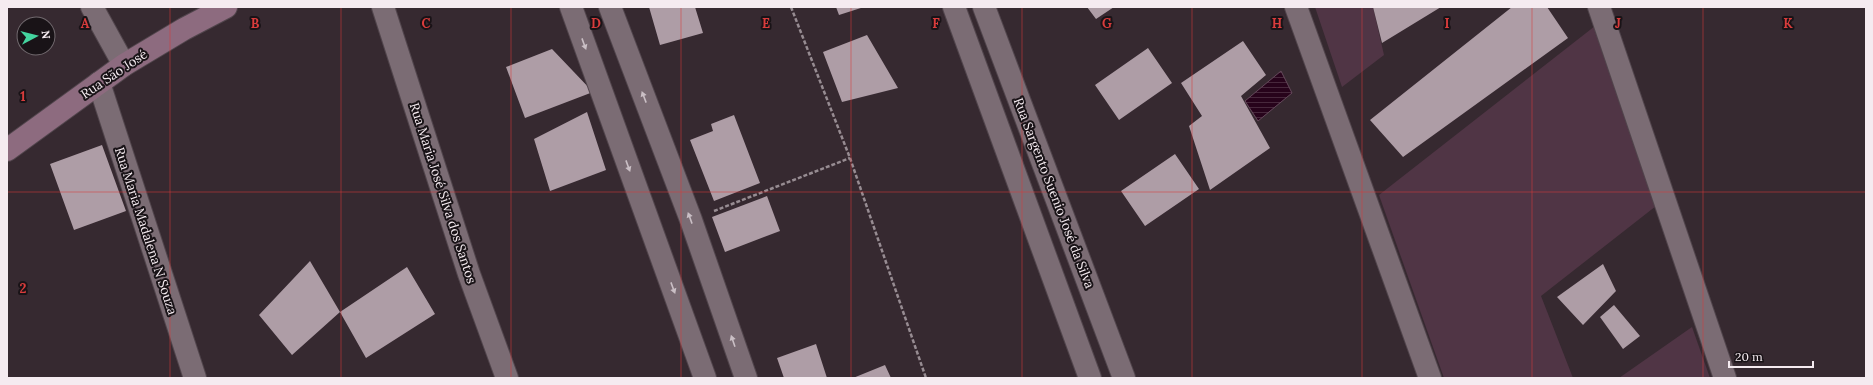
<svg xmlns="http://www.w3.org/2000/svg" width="1873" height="385" font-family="Lora,serif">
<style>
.green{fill:#503545}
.water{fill:url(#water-rules);stroke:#65495b}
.building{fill:#ae9da6}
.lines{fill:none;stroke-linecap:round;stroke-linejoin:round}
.minor-casing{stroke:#51454c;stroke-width:24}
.secondary-casing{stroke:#51454c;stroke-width:24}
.path{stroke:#978c92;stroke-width:2.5;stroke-dasharray:4 2;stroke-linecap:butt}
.minor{stroke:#7b6c74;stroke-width:22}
.secondary{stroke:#8d6b7f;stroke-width:22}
.oneway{fill:#cabfc5}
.grid{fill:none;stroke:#d93c3c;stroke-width:1;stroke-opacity:0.55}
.labels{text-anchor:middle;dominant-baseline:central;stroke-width:4;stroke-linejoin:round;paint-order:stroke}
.street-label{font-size:13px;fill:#f5ebf0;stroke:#191317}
.grid-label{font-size:13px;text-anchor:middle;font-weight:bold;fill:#d93c3c;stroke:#191317;stroke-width:4;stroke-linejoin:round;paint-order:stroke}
</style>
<defs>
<pattern id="water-rules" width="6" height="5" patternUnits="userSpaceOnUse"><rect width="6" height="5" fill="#27031b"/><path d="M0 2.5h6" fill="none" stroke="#47283c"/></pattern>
</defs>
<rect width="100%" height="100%" fill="#362930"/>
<path class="green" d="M1315 7H1373L1384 55 1342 87Z
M1595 26 1656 206 1541 296 1573 378H1444L1379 195Z
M1692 327 1710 378H1619Z"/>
<path class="water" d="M1281 71 1292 93 1258 121 1245 101Z"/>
<path class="building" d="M649 7H695L703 33 660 45Z
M836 7H864L839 15Z
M1087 7H1114L1096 19Z
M1373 7H1441L1382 43Z
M1512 7H1547L1568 38 1403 157 1370 120Z
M867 35 898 88 842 102 823 52Z
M1243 41 1266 75 1241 96 1270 148 1210 190 1189 126 1202 116 1181 83Z
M1148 48 1172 83 1119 120 1095 85Z
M552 49 593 92 525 118 506 67Z
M587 112 606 170 550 191 534 139Z
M734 115 760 183 714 201 690 140 713 131 711 124Z
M102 145 126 211 74 230 50 164Z
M1175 154 1199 189 1145 226 1121 191Z
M767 196 780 231 725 252 712 217Z
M310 261 340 312 292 355 259 315Z
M1603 264 1616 291 1583 325 1557 297Z
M407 267 435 314 366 358 340 312Z
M1614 305 1640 336 1623 349 1600 317Z
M816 344 827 378H784L777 358Z
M885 365 891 378H853Z"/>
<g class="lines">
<g class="minor-casing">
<path id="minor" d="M92 7 124 65
M383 7 469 274 507 378
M571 7 705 378
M610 7 691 220 746 378
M954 7 1090 378
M984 7 1124 378
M1296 7 1430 378
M1599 7 1725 378
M99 83 195 378"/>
</g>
<g class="secondary-casing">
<path id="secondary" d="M7 150 124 65 184 29 226 7"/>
</g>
<path class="path" d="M791 7 850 158 926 378
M714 211 850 158"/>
<use href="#minor" class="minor"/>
<use href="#secondary" class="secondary"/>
</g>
<defs><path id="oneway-solid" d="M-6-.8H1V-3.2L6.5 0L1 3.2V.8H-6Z"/></defs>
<g class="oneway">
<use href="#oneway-solid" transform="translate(584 44) rotate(70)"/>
<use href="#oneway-solid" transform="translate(644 97) rotate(-111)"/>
<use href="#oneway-solid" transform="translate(628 166) rotate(70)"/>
<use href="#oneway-solid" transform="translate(690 218) rotate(-110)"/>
<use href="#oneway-solid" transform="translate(673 288) rotate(70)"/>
<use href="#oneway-solid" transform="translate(733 341) rotate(-109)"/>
</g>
<path class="grid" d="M170 7V378M341 7V378M511 7V378M681 7V378M851 7V378M1022 7V378M1192 7V378M1362 7V378M1532 7V378M1703 7V378M7 192H1866"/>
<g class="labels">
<g class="street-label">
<text transform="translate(114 74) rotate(-34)">Rua São José</text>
<text transform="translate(443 193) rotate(72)">Rua Maria José Silva dos Santos</text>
<text transform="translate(1054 193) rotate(69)">Rua Sargento Suenio José da Silva</text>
<text transform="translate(146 231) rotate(72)">Rua Maria Madalena N Souza</text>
</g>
</g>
<g class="grid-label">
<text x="85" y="28">A</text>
<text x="255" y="28">B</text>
<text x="426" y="28">C</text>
<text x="596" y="28">D</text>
<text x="766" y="28">E</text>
<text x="936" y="28">F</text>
<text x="1107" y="28">G</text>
<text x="1277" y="28">H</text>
<text x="1447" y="28">I</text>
<text x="1618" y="28">J</text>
<text x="1788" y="28">K</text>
<text x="23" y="101">1</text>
<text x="23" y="293">2</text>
</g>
<rect width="1873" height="385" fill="none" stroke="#f5ebf0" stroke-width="16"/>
<g transform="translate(36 36) rotate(83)"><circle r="19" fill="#191317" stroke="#71696e"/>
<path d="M0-3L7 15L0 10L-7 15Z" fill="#44d49f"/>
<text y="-6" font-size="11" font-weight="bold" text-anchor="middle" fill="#f5ebf0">N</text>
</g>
<path d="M1729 361v6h84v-6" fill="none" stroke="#f5ebf0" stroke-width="2"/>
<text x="1735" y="361" font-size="12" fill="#f5ebf0" stroke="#191317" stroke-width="3" paint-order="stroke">20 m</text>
</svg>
